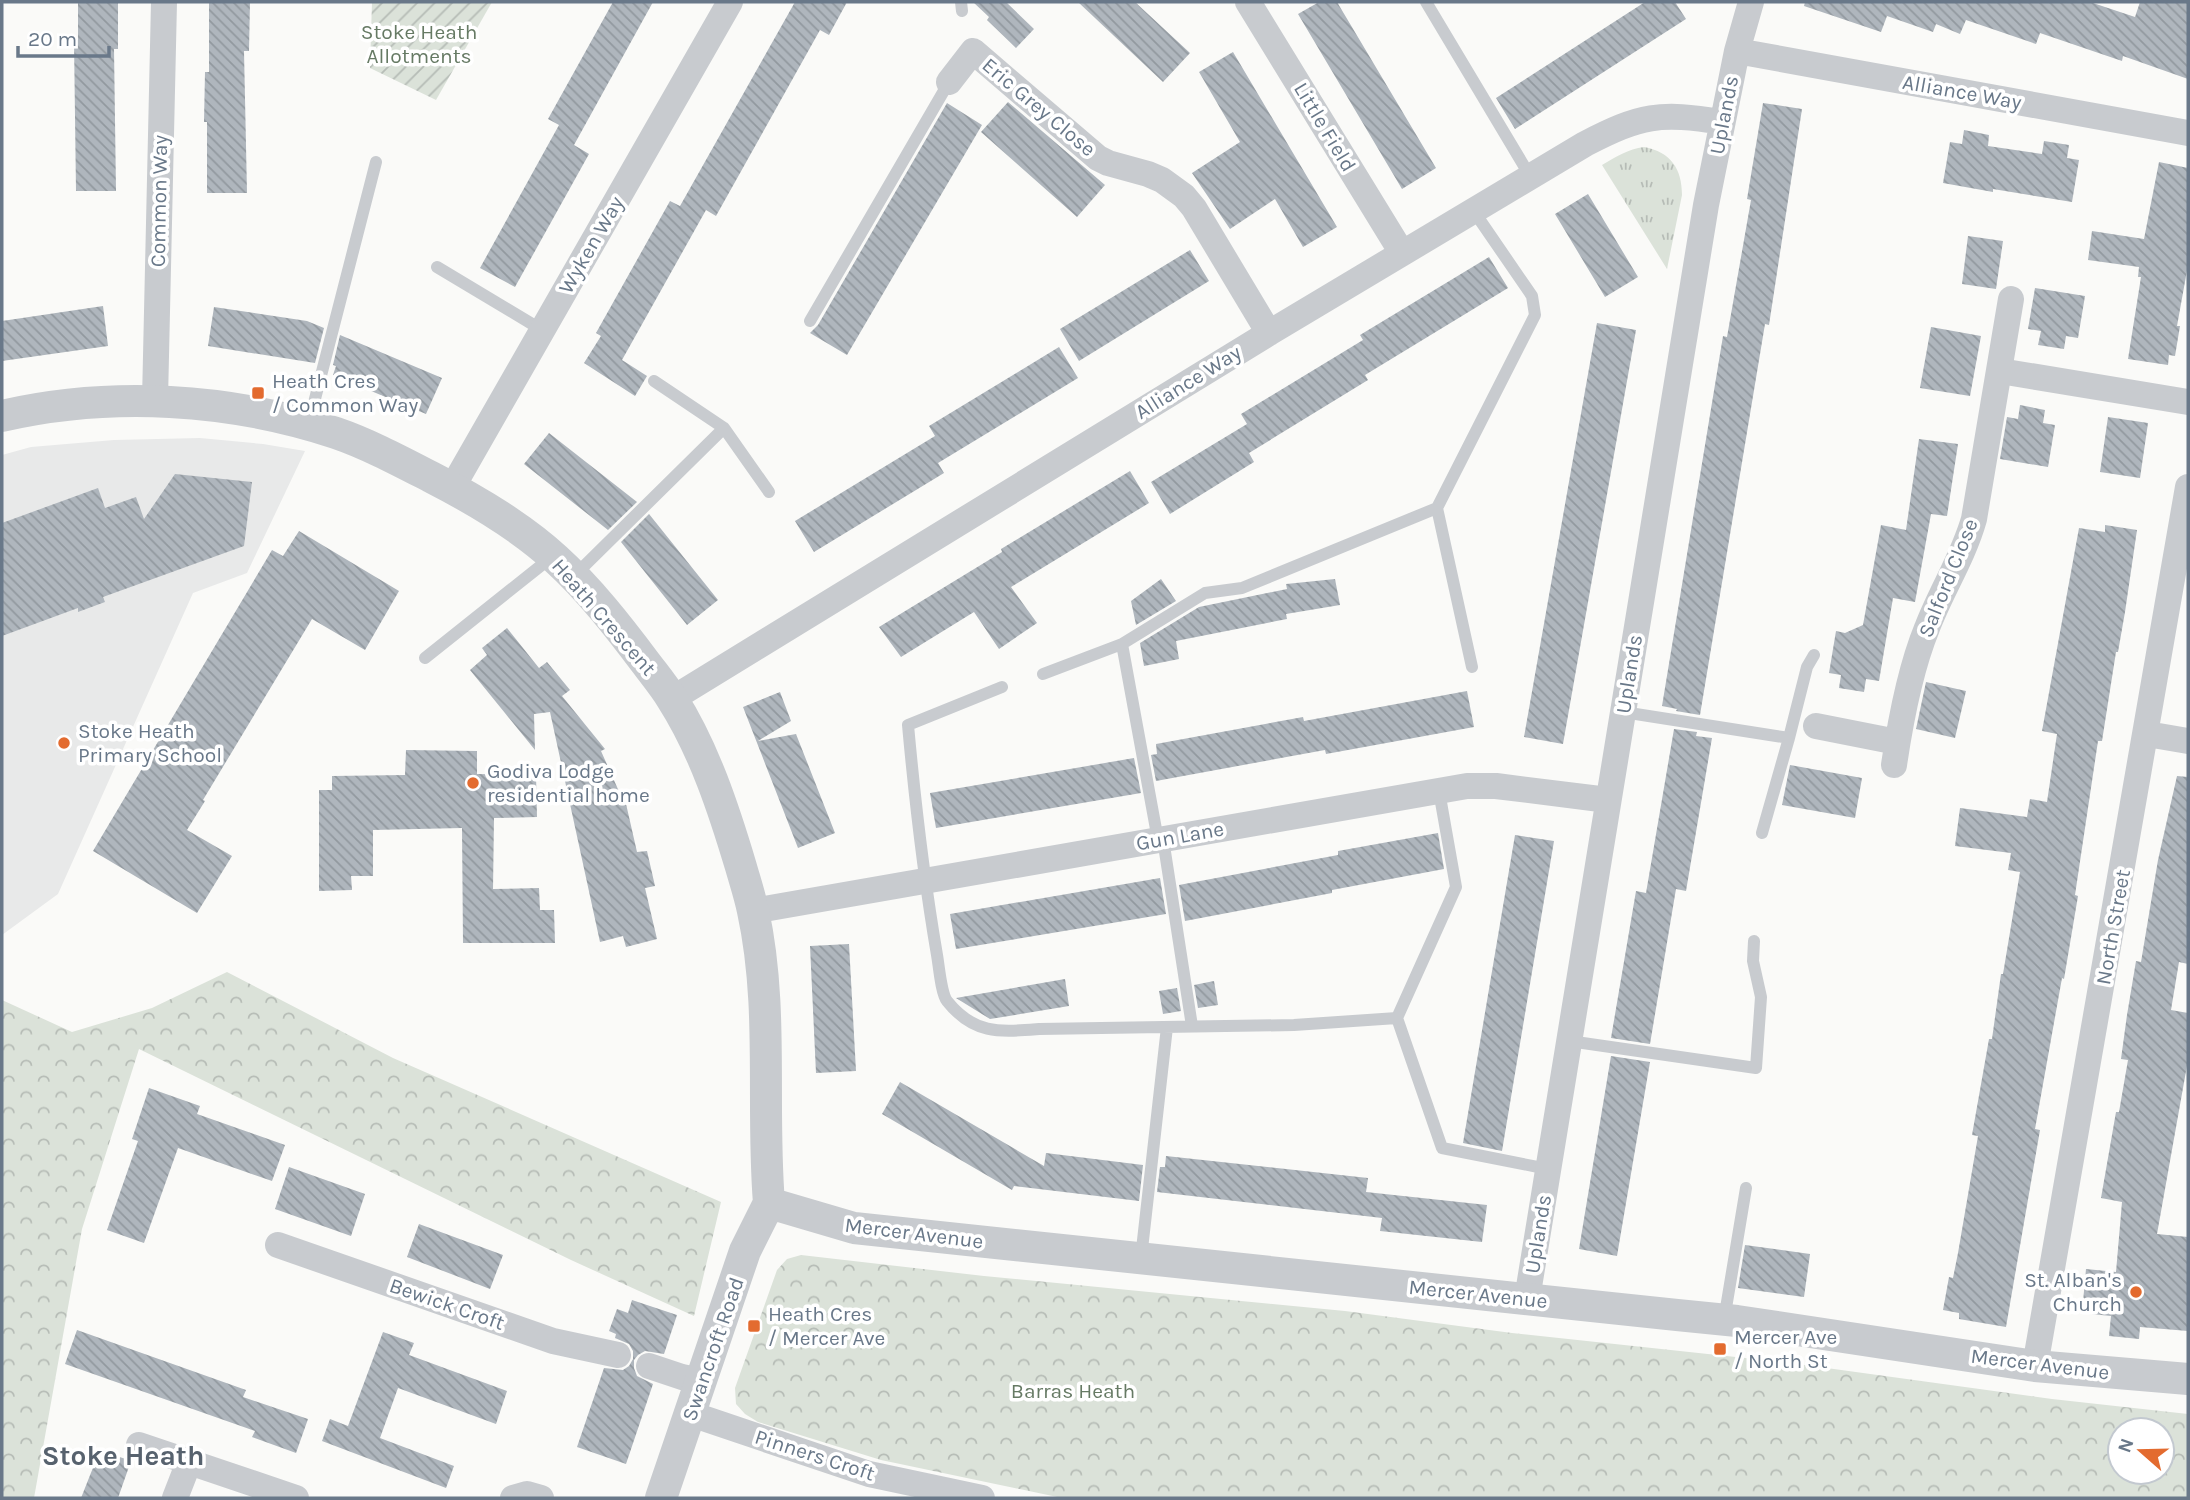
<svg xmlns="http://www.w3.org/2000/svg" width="2190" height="1500" font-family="Karla,sans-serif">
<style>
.built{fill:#e8e9e9}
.grass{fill:url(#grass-tufts)}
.forest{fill:url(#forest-crowns);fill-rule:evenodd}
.garden{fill:url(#garden-furrows)}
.building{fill:url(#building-back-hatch)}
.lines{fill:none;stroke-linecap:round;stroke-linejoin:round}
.service{stroke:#c8cbcf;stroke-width:12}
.minor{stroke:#c8cbcf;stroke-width:26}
.tertiary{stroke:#c8cbcf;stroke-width:32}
.poi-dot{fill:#e36b2f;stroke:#fff;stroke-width:2.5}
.labels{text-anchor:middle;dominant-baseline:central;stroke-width:7;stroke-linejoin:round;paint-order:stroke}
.park-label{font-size:21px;fill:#667a64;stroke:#fff}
.street-label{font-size:21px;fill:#697889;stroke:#fff}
.poi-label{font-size:21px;fill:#697889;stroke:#fff;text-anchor:start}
.district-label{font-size:28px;font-weight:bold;fill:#57626e;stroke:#fff}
</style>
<defs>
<pattern id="grass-tufts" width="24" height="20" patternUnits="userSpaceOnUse" patternTransform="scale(1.75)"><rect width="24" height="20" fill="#dbe2d9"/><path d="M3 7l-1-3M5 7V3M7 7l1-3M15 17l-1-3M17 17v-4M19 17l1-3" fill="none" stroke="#b6bcb6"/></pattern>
<pattern id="forest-crowns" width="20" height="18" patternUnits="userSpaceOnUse" patternTransform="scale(1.75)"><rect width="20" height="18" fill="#dbe2d9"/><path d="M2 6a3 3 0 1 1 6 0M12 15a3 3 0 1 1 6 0" fill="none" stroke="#b6bcb6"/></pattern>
<pattern id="garden-furrows" width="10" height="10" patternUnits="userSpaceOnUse" patternTransform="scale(1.75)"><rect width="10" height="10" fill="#dbe2d9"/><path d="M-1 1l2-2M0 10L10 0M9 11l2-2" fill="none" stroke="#b6bcb6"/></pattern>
<pattern id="building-back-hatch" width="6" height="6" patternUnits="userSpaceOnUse" patternTransform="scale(1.75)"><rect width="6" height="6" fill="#afb6bd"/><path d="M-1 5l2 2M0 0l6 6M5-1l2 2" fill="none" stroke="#92999f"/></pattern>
</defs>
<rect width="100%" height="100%" fill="#fafaf8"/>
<path class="built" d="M200 438 263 444 305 451 247 573 193 593 58 894 2 935V455L31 447 114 440Z"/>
<path class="grass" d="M1644 147C1671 152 1682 169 1682 195L1667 269 1602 165C1616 157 1628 149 1644 147Z"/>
<path class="forest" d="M227 972 393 1058 721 1202 694 1316 571 1260 139 1049 82 1229 34 1498H2V1000L72 1032 152 1008Z
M801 1255 984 1276 1345 1311 1512 1333 1783 1362 2052 1399 2188 1414V1498H1062L881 1460 758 1422 745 1414 736 1404 735 1388 777 1270 787 1259ZM2120 1430H2162V1472H2120Z"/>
<path class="garden" d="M372 2H492L436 100 370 68Z"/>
<path class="building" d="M78 2H118V49H114L116 191H76L74 41 78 40Z
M209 2H250L249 51H244L247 193H207V122H204L205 72H209Z
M613 2H653L574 145 589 154 515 287 480 268 559 125 548 119Z
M795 2H847L829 35 820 30 716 216 706 210 622 360 647 376 635 396 584 363 601 336 596 333 670 201 680 206Z
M973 2H1006L1034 29 1016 48 987 20 989 17Z
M1078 2H1135L1190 53 1163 82Z
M1319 2H1337L1436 168 1402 189 1298 14Z
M1645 2H1675L1686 19 1515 129 1496 98Z
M1805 2H2090L2135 17 2140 2H2188V79L2123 56 2122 61 2040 33 2036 44 1966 20 1960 34 1936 24 1933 32 1887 16 1881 32 1804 6Z
M1233 52 1337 227 1303 247 1275 199 1230 229 1192 173 1240 142 1199 72Z
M1008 102 1105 185 1077 217 981 132Z
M947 103 982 125 847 355 810 333 818 325Z
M1763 103 1802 109 1769 325 1765 324 1700 715 1676 711 1677 709 1662 706 1723 336 1727 337 1751 200 1747 199Z
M1964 130 1989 135 1988 146 2042 154 2044 141 2069 145 2067 158 2079 160 2072 202 1993 189V192L1943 183 1950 142 1962 144Z
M2159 162 2188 168V265L2177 326H2180L2175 356 2169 355 2168 365 2128 359 2141 277H2138L2139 267 2088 260 2092 231 2144 239Z
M1588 194 1638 277 1605 297 1555 214Z
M1968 236 2003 241 1996 289 1962 284Z
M1190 250 1209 281 1079 361 1060 329Z
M1489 257 1508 288 1365 375 1368 380 1249 453 1254 462 1170 514 1151 482 1247 424 1241 414 1363 340 1360 335Z
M2035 288 2085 296 2078 338 2066 336 2064 349 2038 345 2041 331 2028 329Z
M103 306 108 346 2 361V321Z
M214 307 307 321 324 328 315 363 208 346Z
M1597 323 1636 330 1563 744 1524 737Z
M1931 327 1981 336 1970 396 1920 388Z
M340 335 442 378 426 414 333 375 336 366 333 365Z
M1059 347 1078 378 938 463 944 473 814 552 795 521 935 436 929 426Z
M2020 405 2045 410 2043 423 2055 425 2048 467 2000 459 2007 417 2018 419Z
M2108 417 2148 423 2140 478 2100 472Z
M549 433 637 502 608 530 524 464Z
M1919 439 1958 444 1947 516 1931 514 1915 602 1893 598 1879 681 1866 679 1864 692 1839 688 1841 675 1829 673 1836 631 1845 633 1863 625 1881 525 1906 530Z
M1130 471 1149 503 1011 587 1037 623 999 649 974 612 901 657 879 627 1002 552 1001 549Z
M175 474 252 482 244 546 103 597 105 602 78 612V608L2 636V523L98 488 105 508 136 497 144 519Z
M649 514 718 600 687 625 621 542Z
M2105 525 2137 530 2125 612 2118 652H2116L2102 741H2098L2075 895 2078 896 2064 979 2062 978 2035 1129 2040 1130 2006 1327 1959 1319V1313L1943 1310 1949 1277 1953 1278 1958 1253 1978 1136 1972 1135 1989 1039H1992L2001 974H2003L2020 872 2008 870 2011 853 1955 846 1960 808 2027 817 2030 799 2047 802 2057 734 2042 731 2079 528 2105 532Z
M299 531 399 591 365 650 312 619 203 800 205 801 187 830 232 856 197 913 93 851 272 550 283 556Z
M1161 579 1176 601 1136 625 1131 601Z
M1335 579 1340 605 1286 614 1287 619 1176 641 1179 659 1144 666 1140 643 1199 607 1287 589 1286 584Z
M507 628 539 668 547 662 570 690 562 696 605 749 601 751 621 796 624 795 637 852 647 851 655 886 645 888 657 939 626 947 623 936 600 942 550 712 534 714 535 750 470 670 487 655 482 648Z
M1926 682 1966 691 1955 738 1916 729Z
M1467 691 1474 727 1326 754 1325 750 1156 781 1151 755 1157 754 1156 744 1303 717 1304 721Z
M780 692 791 721 758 741 796 734 835 833 798 848 743 707Z
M1674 729 1697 732 1696 736 1712 738 1686 891 1676 889 1650 1044 1611 1038 1636 891 1646 893Z
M406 750 477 751V774L536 775 537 817 494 818 493 889 539 888 540 910H554L555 943H463L462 828 373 830V876H351L352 890 319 891V790H332V776L405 775Z
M1134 758 1141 793 936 828 930 793Z
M1790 765 1862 778 1855 818 1782 805Z
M2177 776 2188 777V964L2179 962 2171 1010 2188 1013V1060L2157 1234 2188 1237V1331L2140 1327 2139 1339 2109 1336 2111 1316 2082 1313 2086 1269 2116 1272 2122 1202 2101 1198 2116 1112H2119L2128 1060 2121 1059 2127 1015 2136 961 2141 962 2158 860Z
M1438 833 1444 869 1332 890V893L1185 921 1179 885 1338 855V851Z
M1515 835 1554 841 1502 1151 1463 1143Z
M1160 878 1166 914 956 949 950 914Z
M849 944 856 1071 816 1073 810 946Z
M1065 979 1069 1006 1009 1016 990 1019 956 998Z
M1214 981 1218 1005 1198 1008 1194 985Z
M1177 988 1181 1011 1163 1014 1159 991Z
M1611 1056 1650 1062 1617 1256 1579 1249Z
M900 1082 1044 1166 1046 1153 1143 1165 1139 1201 1014 1186 1012 1190 882 1114Z
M149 1088 200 1106 197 1114 285 1145 272 1181 178 1148 144 1243 107 1230 138 1141 132 1139Z
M1166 1156 1368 1178 1366 1192 1487 1205 1482 1242 1380 1231 1382 1218 1157 1192 1160 1167H1165Z
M289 1167 365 1194 351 1236 275 1209Z
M419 1224 503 1255 490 1289 407 1257Z
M1745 1245 1810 1254 1804 1297 1738 1288Z
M632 1300 677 1315 664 1354 645 1351 638 1355 634 1360V1368L637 1376 653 1384 626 1464 577 1447 604 1368 623 1370 629 1366 633 1359V1351L629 1344 615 1338 616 1334 609 1331 617 1309 628 1313Z
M77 1330 246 1390 243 1397 308 1419 296 1453 252 1437 255 1431 65 1364Z
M383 1332 414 1343 409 1355 507 1391 496 1424 398 1388 380 1438 454 1466 446 1488 322 1441 330 1419 348 1426Z
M100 1450 131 1461 118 1498H81Z"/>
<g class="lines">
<path class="service" d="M961 2 962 11
M1426 2 1530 176
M437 267 542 330
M810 321 949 82
M308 426 376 162
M724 428 769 492
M574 576 724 428 654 381
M425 658 553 556
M1472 667 1437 508 1535 315 1532 296 1473 210
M1043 674 1122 644
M1002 687 908 725C915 802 924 879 937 955 939 966 941 993 947 1001 974 1035 1000 1032 1039 1029L1294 1025 1397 1018 1456 887 1439 791
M1623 712 1789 738 1807 667 1814 655
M1762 833 1789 738
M1163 839 1192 1026
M1158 840 1122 644 1205 593 1242 588 1437 508
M1397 1018 1442 1148 1548 1169
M1569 1041 1756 1068 1761 997 1753 961 1754 941
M1141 1258 1167 1027
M1724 1320 1746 1188"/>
<path class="minor" d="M1248 2 1402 253
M1737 51 2188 133
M949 82 973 51 1098 158 1108 163 1148 174 1162 180 1184 196 1194 208 1269 333
M2000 371 2188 402
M155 400 164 2
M452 488 730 2
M672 699 1269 333 1585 144C1641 115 1659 112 1722 122
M1816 726 1897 742
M2147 734 2188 741
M1894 765C1900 724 1911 667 1927 628 1941 591 1963 558 1974 519L2011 299
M753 911 1467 786H1496L1608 800
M278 1245 553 1341 618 1355
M1527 1299 1706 205 1737 51 1751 2
M649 1366 682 1377 701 1381
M2035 1366 2188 487
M691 1414 869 1474 982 1498
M139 1445 296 1498
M175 1498 189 1462
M513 1498 527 1494 541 1498"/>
<path class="tertiary" d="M2 416C111 391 230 398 336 433 368 444 400 461 431 477 474 499 519 525 556 559 589 589 618 626 645 662 654 674 664 686 672 699 704 749 724 810 741 867 745 881 750 896 753 911 774 1007 761 1106 769 1203
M769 1203 854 1228 1677 1315 1737 1321 2035 1366 2188 1379
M661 1498 745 1251 769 1203"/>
</g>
<g class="poi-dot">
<rect x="251" y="386" width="14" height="14" rx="3.5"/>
<circle cx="64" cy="743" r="7"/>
<circle cx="473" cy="783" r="7"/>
<circle cx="2136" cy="1292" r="7"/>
<rect x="747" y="1319" width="14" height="14" rx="3.5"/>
<rect x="1713" y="1342" width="14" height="14" rx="3.5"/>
</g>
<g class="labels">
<g class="park-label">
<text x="419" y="32">Stoke Heath<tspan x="419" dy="24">Allotments</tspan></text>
<text x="1073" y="1391">Barras Heath</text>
</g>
<g class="street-label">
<text transform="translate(1962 92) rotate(10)">Alliance Way</text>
<text transform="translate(1039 107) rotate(40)">Eric Grey Close</text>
<text transform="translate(1724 115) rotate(-79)">Uplands</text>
<text transform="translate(1325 127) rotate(59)">Little Field</text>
<text transform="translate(159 201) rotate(-89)">Common Way</text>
<text transform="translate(591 245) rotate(-60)">Wyken Way</text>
<text transform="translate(1188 382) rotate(-32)">Alliance Way</text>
<text transform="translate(1948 578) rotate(-68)">Salford Close</text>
<text transform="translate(604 617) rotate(49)">Heath Crescent</text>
<text transform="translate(1629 674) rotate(-81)">Uplands</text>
<text transform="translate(1180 836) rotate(-10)">Gun Lane</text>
<text transform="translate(2113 927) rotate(-80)">North Street</text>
<text transform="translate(914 1233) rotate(7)">Mercer Avenue</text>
<text transform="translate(1538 1234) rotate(-81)">Uplands</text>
<text transform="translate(1478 1294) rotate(6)">Mercer Avenue</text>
<text transform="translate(447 1304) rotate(19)">Bewick Croft</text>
<text transform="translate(713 1349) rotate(-71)">Swancroft Road</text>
<text transform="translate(2040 1364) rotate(7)">Mercer Avenue</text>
<text transform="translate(815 1455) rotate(18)">Pinners Croft</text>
</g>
<g class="poi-label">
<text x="272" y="381">Heath Cres<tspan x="272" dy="24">/ Common Way</tspan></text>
<text x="78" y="731">Stoke Heath<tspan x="78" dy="24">Primary School</tspan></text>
<text x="487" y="771">Godiva Lodge<tspan x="487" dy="24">residential home</tspan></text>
<text x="2122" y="1280" text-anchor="end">St. Alban's<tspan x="2122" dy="24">Church</tspan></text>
<text x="768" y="1314">Heath Cres<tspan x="768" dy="24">/ Mercer Ave</tspan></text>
<text x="1734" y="1337">Mercer Ave<tspan x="1734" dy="24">/ North St</tspan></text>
</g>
<g class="district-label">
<text x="123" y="1455">Stoke Heath</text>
</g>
</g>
<rect width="2190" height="1500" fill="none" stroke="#697889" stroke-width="7"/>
<g transform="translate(2141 1451) rotate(290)"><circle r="33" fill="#ffffff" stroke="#c3c9d0" stroke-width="2"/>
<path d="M0-5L12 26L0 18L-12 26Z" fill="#e36b2f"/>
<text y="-10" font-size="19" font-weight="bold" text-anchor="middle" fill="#697889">N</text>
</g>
<path d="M18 46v10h91v-10" fill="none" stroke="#697889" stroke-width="3.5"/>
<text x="28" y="46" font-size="21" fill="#697889" stroke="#ffffff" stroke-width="5" paint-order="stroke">20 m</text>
</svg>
